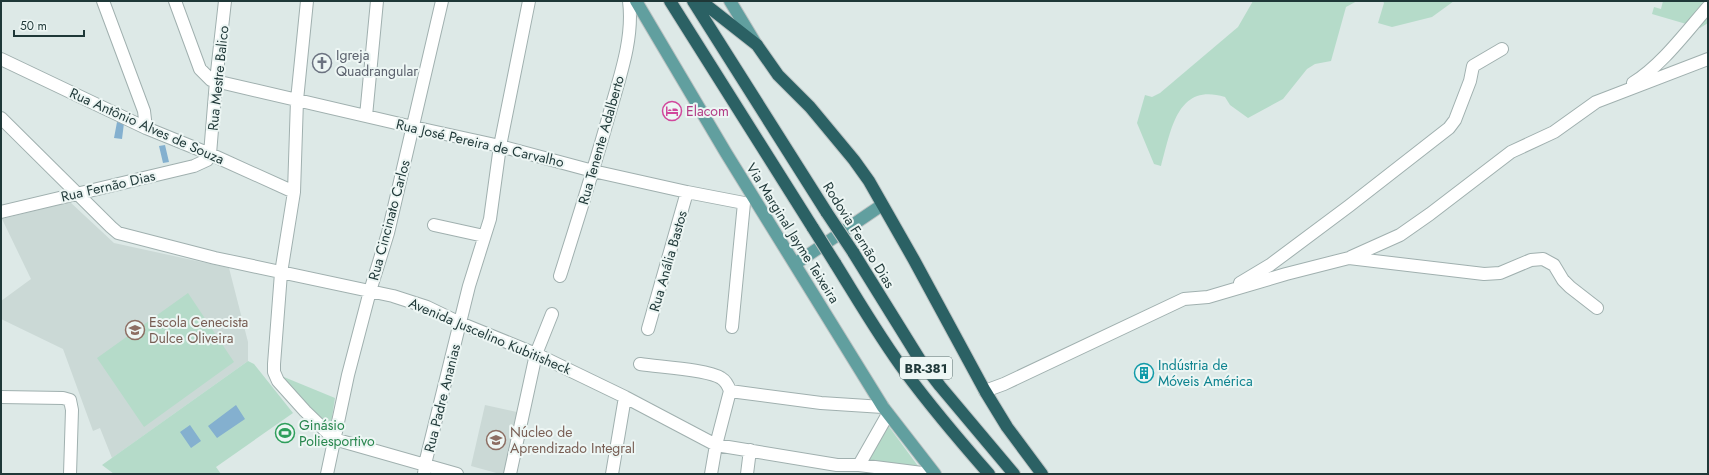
<svg xmlns="http://www.w3.org/2000/svg" width="1709" height="475" font-family="Jost,sans-serif">
<style>
.built{fill:#cbd9d6}
.green{fill:#b5dbc9}
.water{fill:#84b0cf}
.lines{fill:none;stroke-linecap:round;stroke-linejoin:round}
.minor-casing{stroke:#a0b0af;stroke-width:14}
.major-casing{stroke:#bcc3c3;stroke-width:14}
.highway-casing{stroke:#bcc3c3;stroke-width:14}
.minor{stroke:#fff;stroke-width:12}
.major{stroke:#619f9f;stroke-width:12}
.highway{stroke:#2b6164;stroke-width:12}
.highway-bridge-casing{stroke:#bcc3c3;stroke-width:14;stroke-linecap:butt}
.highway-bridge{stroke:#2b6164;stroke-width:12}
.labels{text-anchor:middle;dominant-baseline:central;stroke-width:4;stroke-linejoin:round;paint-order:stroke}
.shield{fill:#edf6f4;stroke:#5d7170;stroke-width:1}
.shield-label{font-size:13px;font-weight:bold;fill:#1f3838}
.worship-label{font-size:14px;fill:#5b616d;stroke:#edf6f4;text-anchor:start}
.street-label{font-size:14px;fill:#1f3838;stroke:#edf6f4}
.hotel-label{font-size:14px;fill:#b23c85;stroke:#edf6f4;text-anchor:start}
.education-label{font-size:14px;fill:#785e54;stroke:#edf6f4;text-anchor:start}
.culture-label{font-size:14px;fill:#0d838f;stroke:#edf6f4;text-anchor:start}
.leisure-label{font-size:14px;fill:#27864d;stroke:#edf6f4;text-anchor:start}
</style>
<rect width="100%" height="100%" fill="#dde9e7"/>
<path class="built" d="M70 202 114 243 229 268 248 342V361L112 458 100 428 93 431 63 349 1 319V301L31 279 2 219Z
M485 405 521 413 506 474H500L471 466Z"/>
<path class="green" d="M1253 1H1357L1346 7 1331 61 1315 64 1307 69 1283 99 1248 118 1230 105 1225 97C1176 82 1171 132 1161 166L1154 164 1137 123 1145 95 1152 97 1160 93 1238 27Z
M1383 1H1454L1432 17 1392 27 1378 23 1384 3Z
M1663 1H1708V23L1700 28 1652 14 1654 7 1661 9Z
M188 293 234 362 144 427 97 358Z
M248 361 254 364 293 413 216 467 221 474H114L102 465Z
M279 375 335 398 330 430Z
M887 424 918 466 865 461Z"/>
<path class="water" d="M117 122 124 123 122 139 114 138Z
M165 145 169 162 163 163 159 146Z
M236 405 245 419 217 438 208 426Z
M190 425 201 441 191 448 180 432Z"/>
<g class="lines">
<g class="minor-casing">
<path id="minor" d="M103 1 144 111 146 128
M175 1 200 69 211 80 413 127 500 146 593 171 687 192 744 203 732 327
M307 1 297 100 294 192 281 273 274 364V372L278 381 305 411 334 439 457 474
M1 59 146 128 210 154 294 192
M1633 83C1661 66 1686 32 1708 7
M366 116 377 1
M1 118 111 227 118 233 215 258 393 296 427 307 460 323 536 354 625 397 716 445 837 465H859L930 474
M1 212 194 166 207 160 210 154 216 81 225 1
M434 225 484 236
M1351 257 1400 235 1430 214 1511 152 1554 132 1596 102 1708 59
M560 276C577 222 594 169 609 115 619 79 634 39 629 1
M1240 283 1270 265 1349 206 1449 128 1455 120 1470 81 1473 66 1502 49
M648 329 687 192
M640 364C658 367 707 369 721 378 726 381 728 385 730 391L716 445 711 474
M730 391 821 403 883 407
M985 391 1004 384 1184 299 1208 297 1286 274 1349 258 1484 274 1500 273 1531 260 1543 259 1554 265 1563 280 1570 287 1597 308
M1 397 63 398 70 400 72 410 70 474
M859 465 888 414
M327 474 348 375 370 291 388 233 442 1
M424 474 425 464 469 286 490 219 500 146 529 1
M510 474 536 354 552 314
M612 474 625 397
M747 474 750 450"/>
</g>
<g class="major-casing">
<path id="major" d="M636 1 726 153 883 407 935 474
M730 1 756 44
M795 264 882 205"/>
</g>
<g class="highway-casing">
<path id="highway" d="M670 1 813 228
M693 1 827 213
M701 1 757 45 778 75 810 107 854 160 869 181 914 260 985 391 1007 427 1042 474
M853 252 920 360 940 386 1014 474
M835 263C858 300 880 338 906 373 932 408 960 441 989 474"/>
</g>
<use href="#minor" class="minor"/>
<use href="#major" class="major"/>
<use href="#highway" class="highway"/>
<g class="highway-bridge-casing">
<path id="highway-bridge" d="M827 213 853 252
M813 228 835 263"/>
</g>
<use href="#highway-bridge" class="highway-bridge"/>
</g>
<defs>
<g id="church-ring" transform="scale(1)"><circle r="9.5" fill="#edf6f4" stroke="#6b7280" stroke-width="1.5"/><path d="M-1.2-6h2.4v3.5h3.3v2.4h-3.3V6h-2.4V-.1h-3.3v-2.4h3.3Z" fill="#6b7280"/></g>
<g id="hotel-ring" transform="scale(1)"><circle r="9.5" fill="#edf6f4" stroke="#d1479c" stroke-width="1.5"/><path d="M-6-4.5h1.5V1H6V5H4.5V3h-9V5H-6ZM-4 0a1.8 1.8 0 1 1 3.6 0ZM.5 0V-2.5h3Q6-2.5 6 0Z" fill="#d1479c"/></g>
<g id="school-ring" transform="scale(1)"><circle r="9.5" fill="#edf6f4" stroke="#8d6e63" stroke-width="1.5"/><path d="M0-5L7-2L0 1L-7-2ZM-4 1L0 2.5L4 1V4Q0 6-4 4Z" fill="#8d6e63"/></g>
<g id="building-ring" transform="scale(1)"><circle r="9.5" fill="#edf6f4" stroke="#0f9aa8" stroke-width="1.5"/><path d="M-4-6H4V6H1V3H-1V6H-4ZM-2.5-4.3h1.7v1.8h-1.7ZM.8-4.3h1.7v1.8H.8ZM-2.5-1h1.7V.8h-1.7ZM.8-1h1.7V.8H.8Z" fill="#0f9aa8"/></g>
<g id="stadium-ring" transform="scale(1)"><circle r="9.5" fill="#edf6f4" stroke="#2e9e5b" stroke-width="1.5"/><path d="M0-5a6.5 5 0 1 0 0 10a6.5 5 0 1 0 0-10ZM-3.5-1.8h7v3.6h-7Z" fill="#2e9e5b"/></g>
</defs>
<g fill-rule="evenodd">
<use href="#church-ring" x="322" y="63"/>
<use href="#hotel-ring" x="672" y="111"/>
<use href="#school-ring" x="135" y="330"/>
<use href="#building-ring" x="1144" y="373"/>
<use href="#stadium-ring" x="285" y="433"/>
<use href="#school-ring" x="496" y="440"/>
</g>
<g class="labels">
<rect class="shield" x="900" y="357" width="52" height="22" rx="3"/>
<g class="shield-label">
<text x="926" y="368">BR-381</text>
</g>
<g class="worship-label">
<text x="336" y="55">Igreja<tspan x="336" dy="16">Quadrangular</tspan></text>
</g>
<g class="street-label">
<text transform="translate(218 78) rotate(-84)">Rua Mestre Balico</text>
<text transform="translate(147 126) rotate(24)">Rua Antônio Alves de Souza</text>
<text transform="translate(601 140) rotate(-74)">Rua Tenente Adalberto</text>
<text transform="translate(480 143) rotate(13)">Rua José Pereira de Carvalho</text>
<text transform="translate(108 186) rotate(-13)">Rua Fernão Dias</text>
<text transform="translate(389 220) rotate(-75)">Rua Cincinato Carlos</text>
<text transform="translate(793 233) rotate(58)">Via Marginal Jayme Teixeira</text>
<text transform="translate(859 235) rotate(58)">Rodovia Fernão Dias</text>
<text transform="translate(668 261) rotate(-74)">Rua Anália Bastos</text>
<text transform="translate(490 336) rotate(23)">Avenida Juscelino Kubitisheck</text>
<text transform="translate(442 398) rotate(-76)">Rua Padre Ananias</text>
</g>
<g class="hotel-label">
<text x="686" y="111">Elacom</text>
</g>
<g class="education-label">
<text x="149" y="322">Escola Cenecista<tspan x="149" dy="16">Dulce Oliveira</tspan></text>
<text x="510" y="432">Núcleo de<tspan x="510" dy="16">Aprendizado Integral</tspan></text>
</g>
<g class="culture-label">
<text x="1158" y="365">Indústria de<tspan x="1158" dy="16">Móveis América</tspan></text>
</g>
<g class="leisure-label">
<text x="299" y="425">Ginásio<tspan x="299" dy="16">Poliesportivo</tspan></text>
</g>
</g>
<rect width="1709" height="475" fill="none" stroke="#1f3838" stroke-width="4"/>
<path d="M14 30v6h70v-6" fill="none" stroke="#1f3838" stroke-width="2"/>
<text x="20" y="30" font-size="12" fill="#1f3838" stroke="#edf6f4" stroke-width="3" paint-order="stroke">50 m</text>
</svg>
